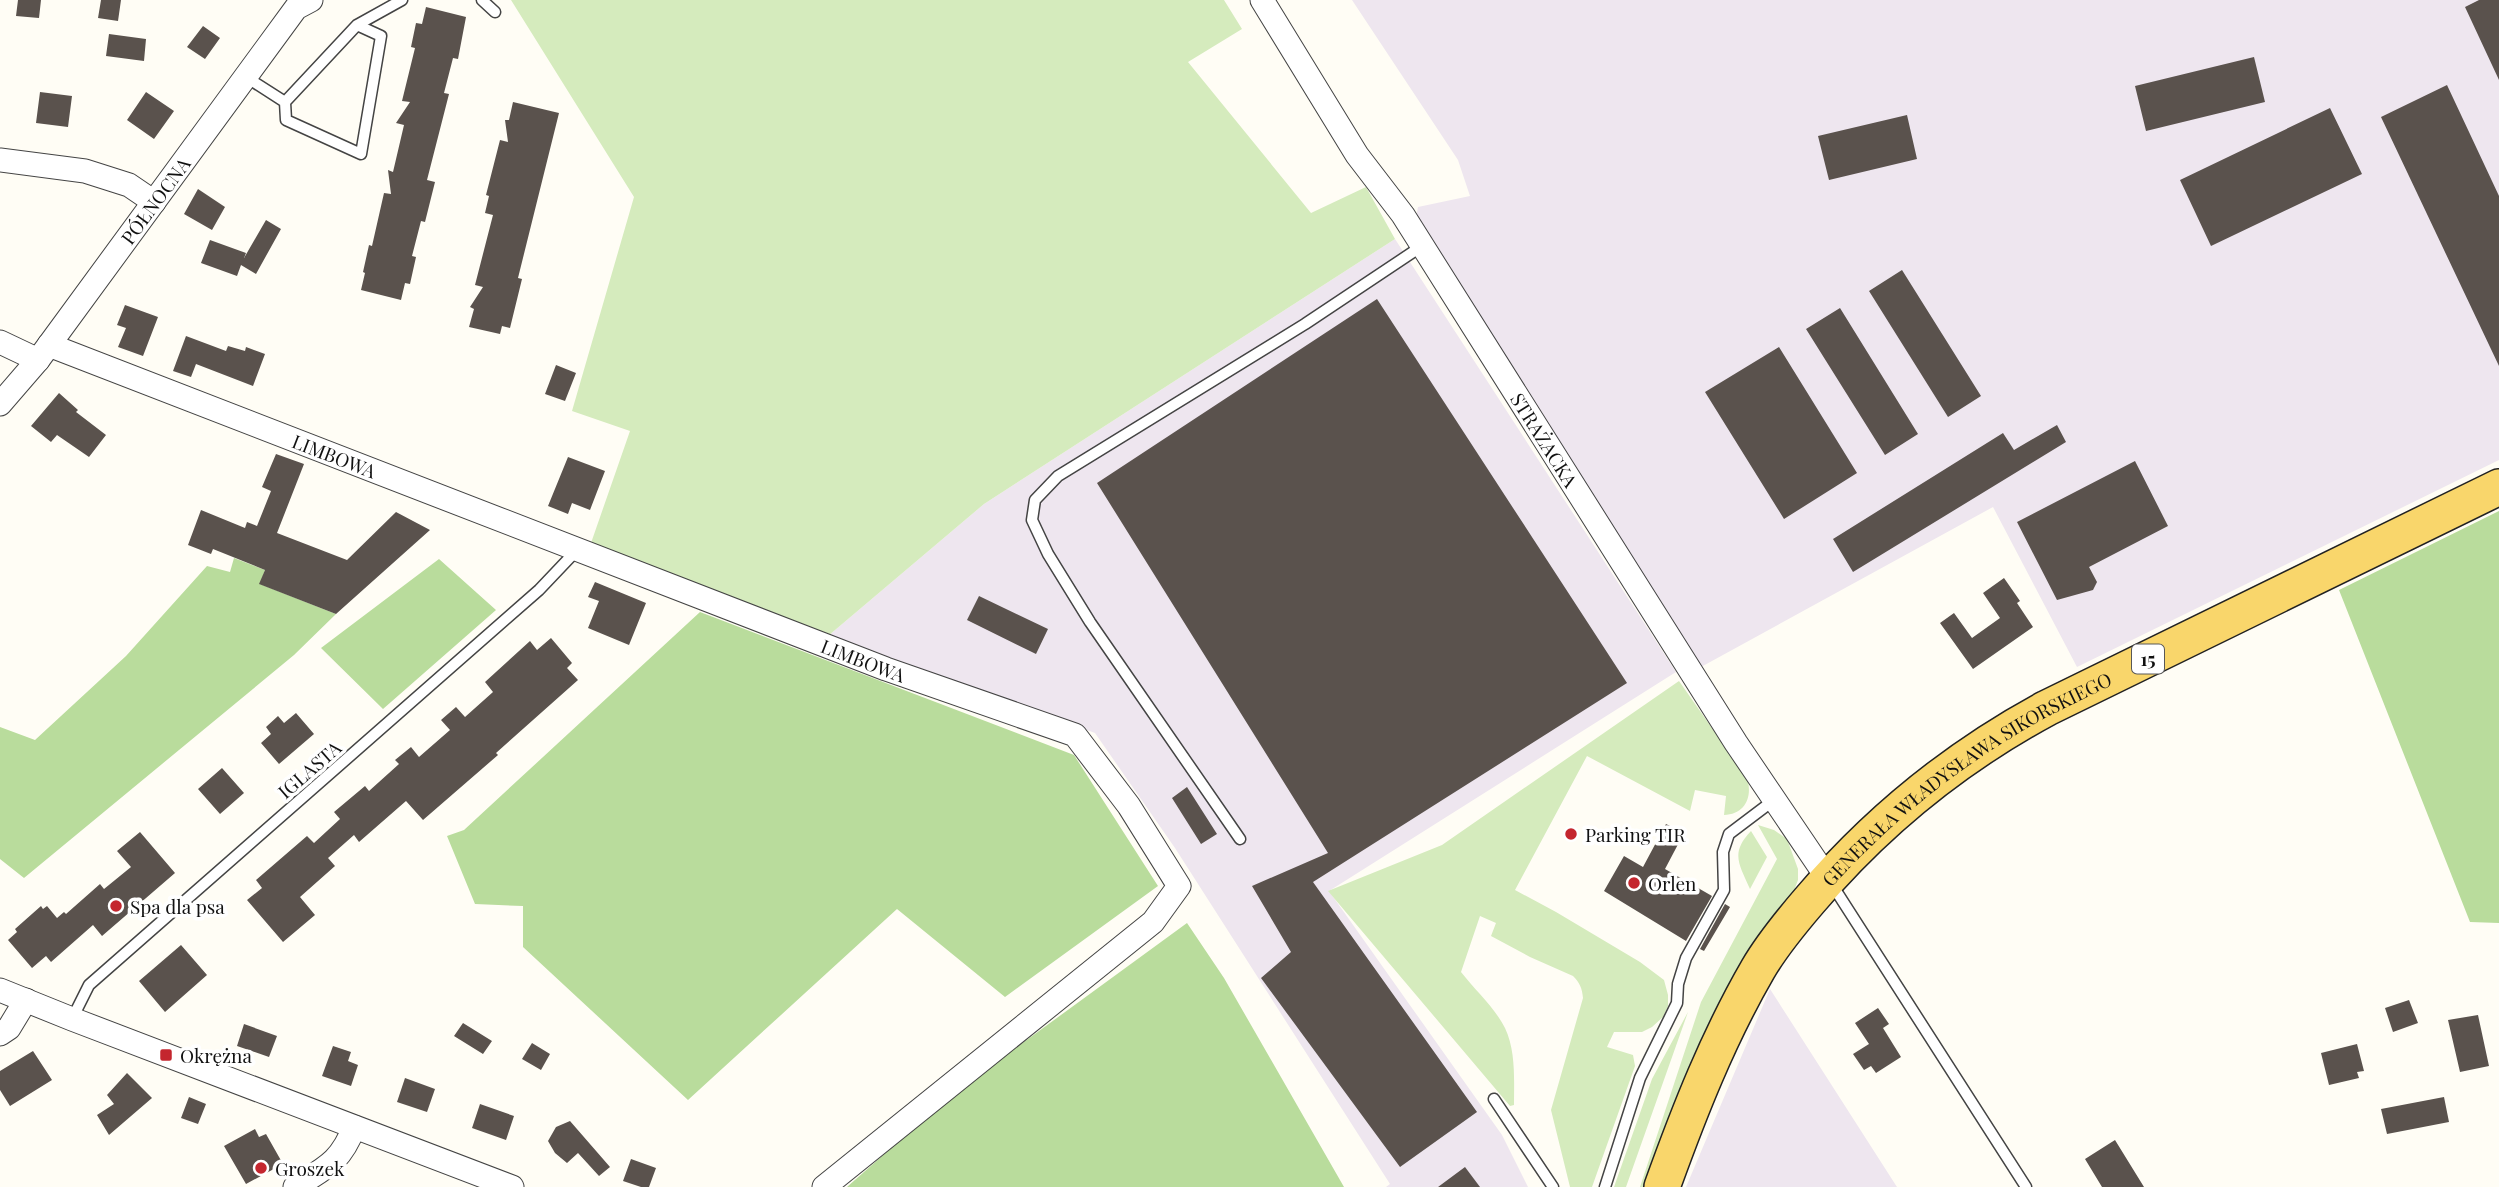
<svg xmlns="http://www.w3.org/2000/svg" width="2499" height="1187" font-family="'Playfair Display',serif">
<style>
.industrial{fill:#eee6ef}
.green{fill:#d5ebbd}
.forest{fill:#b9dc9c}
.building{fill:#5a524d}
.lines{fill:none;stroke-linecap:round;stroke-linejoin:round}
.lane-casing{stroke:#444;stroke-width:13}
.street-casing{stroke:#444;stroke-width:25}
.primary-casing{stroke:#222;stroke-width:38}
.lane{stroke:#fff;stroke-width:10}
.street{stroke:#fff;stroke-width:23}
.primary{stroke:#f9d66b;stroke-width:35}
.poi-dot{fill:#c4262e;stroke:#fff;stroke-width:2.5}
.labels{text-anchor:middle;dominant-baseline:central;stroke-width:7;stroke-linejoin:round;paint-order:stroke}
.shield{fill:#fff;stroke:#585858;stroke-width:2}
.shield-label{font-size:18px;font-weight:bold;fill:#111}
.street-label{font-size:19px;fill:#111;stroke:#fff}
.poi-label{font-size:19px;fill:#111;stroke:#fff;text-anchor:start}
</style>
<rect width="100%" height="100%" fill="#fffdf5"/>
<path class="industrial" d="M1352 0H2499V460L2077 667 1993 507 1701 667 1416 217 1418 207 1470 196 1458 160Z
M1395 239 1676 672 1329 891 1502 1135 1528 1187H1386L1390 1184 1175 848 1095 733 828 636 984 504Z
M1770 989 1897 1187H1686Z"/>
<path class="green" d="M511 0H1224L1242 29 1188 62 1311 213 1366 187 1395 239 984 504 828 636 591 543 630 431 572 411 634 197Z
M1679 681 1747 778C1753 797 1745 814 1724 815L1726 796 1695 790 1690 811 1587 756 1515 890 1556 912 1640 962 1664 980 1668 995V1006L1663 1017 1652 1027 1642 1032H1614L1607 1047 1633 1055 1635 1066 1592 1187H1570L1551 1110 1583 998C1582 988 1580 983 1573 976L1530 957 1491 936 1496 923 1480 916 1461 972C1475 990 1495 1008 1505 1028 1516 1051 1514 1080 1514 1105L1510 1106 1328 891 1442 845Z
M1758 825 1774 830 1787 839 1798 869V880L1793 893 1749 961 1646 1187H1640L1701 1002 1777 859Z
M1751 831 1767 857 1750 889C1739 864 1730 853 1751 831Z
M1688 1012 1626 1187H1614L1652 1079Z"/>
<path class="forest" d="M2499 511V923L2470 922 2339 590Z
M234 558 265 570 260 584 336 614 294 655 24 878 0 859V727L35 740 126 656 207 566 230 572Z
M439 559 496 610 383 709 321 648Z
M700 612 1074 755 1158 886 1005 997 897 909 688 1100 523 947V906L475 904 447 836 464 830Z
M1187 923 1224 978 1344 1187H847L950 1096Z"/>
<path class="building" d="M18 0H41L39 18 16 16Z
M101 0H121L118 21 98 18Z
M2479 0H2499V80L2465 7Z
M426 7 466 17 458 59 453 58 444 93 449 94 427 180 435 182 425 222 421 221 412 256 416 257 410 284 405 283 401 300 361 290 365 273 363 272 369 245 372 246 384 193 391 194 388 170 393 172 404 125 396 123 410 102 402 101 415 48 411 47 416 23 422 24Z
M203 26 220 38 205 59 187 47Z
M109 34 146 39 144 61 106 56Z
M2254 57 2265 102 2146 131 2135 86Z
M2447 85 2499 196V366L2381 117Z
M40 92 72 96 68 127 36 123Z
M146 92 174 111 154 139 127 120Z
M513 102 559 113 518 278 522 279 510 328 502 326 500 334 469 327 474 309 470 307 483 287 475 285 493 215 485 213 489 196 486 195 500 140 508 142 505 120H509Z
M2330 108 2362 174 2211 246 2180 180Z
M1907 115 1917 159 1829 180 1818 136Z
M198 189 225 207 212 230 184 214Z
M266 220 281 229 256 274 241 265 237 276 201 263 210 240 246 253 244 258Z
M1902 270 1981 396 1948 417 1869 291Z
M1377 299 1627 683 1313 882 1477 1112 1400 1167 1261 978 1291 952 1252 886 1328 853 1097 483Z
M125 305 158 317 143 356 118 347 126 328 117 325Z
M1840 308 1918 434 1885 455 1806 329Z
M186 336 226 351 228 346 245 351 246 347 265 354 253 386 196 364 191 377 173 371Z
M1779 347 1857 473 1784 519 1705 392Z
M556 365 576 373 565 401 545 394Z
M59 393 78 410 76 412 106 435 89 457 57 435 51 442 31 426Z
M2057 425 2066 442 1853 572 1833 539 2003 433 2014 450Z
M276 454 304 464 277 533 347 560 396 512 430 530 336 614 259 584 265 570 213 549 211 554 188 545 201 510 245 528 247 522 257 526 271 491 262 487Z
M568 457 605 471 590 510 572 503 568 514 548 506Z
M2135 461 2168 526 2089 567 2097 582 2093 590 2057 600 2017 522Z
M2004 578 2020 601 2017 603 2033 627 1973 669 1940 623 1954 613 1972 638 2000 618 1983 593Z
M595 582 646 603 629 645 588 628 599 601 588 597Z
M979 596 1048 629 1036 654 967 620Z
M551 638 572 663 567 668 578 680 496 753 498 755 423 820 406 801 359 842 354 835 328 858 335 866 300 897 315 915 283 942 247 900 262 888 256 880 307 836 314 843 340 819 334 812 365 786 369 791 399 764 395 760 411 747 419 757 450 730 441 720 456 707 465 717 493 692 485 682 530 641 537 650Z
M296 713 314 734 279 764 261 743 271 734 266 727 278 716 284 723Z
M222 768 244 793 220 814 198 789Z
M1187 787 1217 834 1201 844 1172 798Z
M1666 824 1684 833 1665 869 1712 896 1686 941 1604 891 1624 856 1643 867Z
M140 832 175 873 102 936 93 925 51 962 46 956 32 968 8 940 17 932 15 929 41 906 43 909 47 906 57 918 64 912 66 914 100 884 104 889 131 867 117 851Z
M1725 904 1730 907 1704 951 1700 949Z
M181 945 207 975 165 1012 139 981Z
M2409 1000 2418 1023 2393 1032 2385 1008Z
M1878 1008 1889 1024 1883 1028 1901 1057 1876 1073 1871 1066 1864 1070 1853 1054 1869 1044 1855 1023Z
M2478 1015 2489 1066 2460 1072 2448 1020Z
M463 1023 492 1041 483 1054 454 1036Z
M244 1024 277 1036 269 1057 237 1046Z
M532 1043 550 1054 541 1070 522 1059Z
M2357 1044 2364 1071 2357 1072 2359 1078 2329 1085 2321 1053Z
M333 1046 351 1052 348 1061 358 1065 351 1086 322 1076Z
M33 1051 52 1080 10 1106 0 1090V1071Z
M127 1073 152 1098 109 1135 97 1115 114 1104 107 1095Z
M405 1078 435 1089 427 1112 397 1102Z
M189 1097 206 1104 198 1124 181 1118Z
M2444 1097 2449 1122 2387 1134 2381 1109Z
M480 1104 514 1116 506 1140 472 1128Z
M570 1121 610 1167 599 1176 578 1153 567 1163 555 1153 548 1141 556 1127Z
M255 1129 259 1137 266 1134 283 1164 246 1184 224 1146Z
M2115 1140 2144 1187H2102L2085 1159Z
M631 1159 656 1168 649 1187H641L623 1181Z
M1465 1167 1480 1187H1438Z"/>
<g class="lines">
<g class="lane-casing">
<path id="lane" d="M482 0 495 12
M246 77 285 102 357 25 402 0
M285 102 286 120 361 154 381 36 357 25
M1240 839 1090 622 1048 554 1032 520 1035 500 1058 476 1305 324 1422 246
M1831 883 2026 1187
M72 1019 89 985 539 590 577 550
M1494 1099 1553 1187
M1605 1187 1640 1078 1677 1003 1678 984 1686 958 1724 890 1723 852 1729 834 1774 800"/>
</g>
<g class="street-casing">
<g id="street">
<path id="s1" d="M1262 0 1357 155 1403 215 1736 743 1828 879"/>
<path d="M0 160 85 171 129 185 154 202"/>
<path d="M0 342 38 360"/>
<path id="s2" d="M49 345 886 669 1075 735 1129 806 1179 886 1153 922 824 1187"/>
<path id="s3" d="M0 404 38 360 296 8 311 0"/>
<path d="M0 990 72 1019 512 1187"/>
<path d="M0 1034 9 1028 26 1000"/>
<path d="M295 1187C325 1168 341 1162 354 1127"/>
</g>
</g>
<g class="primary-casing">
<g id="primary">
<path id="s4" d="M1662 1187C1689 1112 1718 1038 1758 969 1772 945 1791 922 1809 901 1876 822 1956 757 2047 708L2499 487"/>
</g>
</g>
<use href="#lane" class="lane"/>
<use href="#street" class="street"/>
<use href="#primary" class="primary"/>
</g>
<g class="poi-dot">
<circle cx="1571" cy="834" r="7"/>
<circle cx="1634" cy="883" r="7"/>
<circle cx="116" cy="906" r="7"/>
<rect x="159" y="1048" width="14" height="14" rx="3.5"/>
<circle cx="261" cy="1168" r="7"/>
</g>
<g class="labels">
<rect class="shield" x="2132" y="644.5" width="32" height="29" rx="5"/>
<g class="shield-label">
<text x="2148" y="659">15</text>
</g>
<g class="street-label">
<text stroke="none"><textPath href="#s3" startOffset="256">PÓŁNOCNA</textPath></text>
<text stroke="none"><textPath href="#s1" startOffset="523">STRAŻACKA</textPath></text>
<text stroke="none"><textPath href="#s2" startOffset="306">LIMBOWA</textPath></text>
<text stroke="none"><textPath href="#s2" startOffset="873">LIMBOWA</textPath></text>
<text transform="translate(309 769) rotate(-41)">IGLASTA</text>
<text stroke="none"><textPath href="#s4" startOffset="525">GENERAŁA WŁADYSŁAWA SIKORSKIEGO</textPath></text>
</g>
<g class="poi-label">
<text x="1585" y="834">Parking TIR</text>
<text x="1648" y="883">Orlen</text>
<text x="130" y="906">Spa dla psa</text>
<text x="180" y="1055">Okrężna</text>
<text x="275" y="1168">Groszek</text>
</g>
</g>
</svg>
